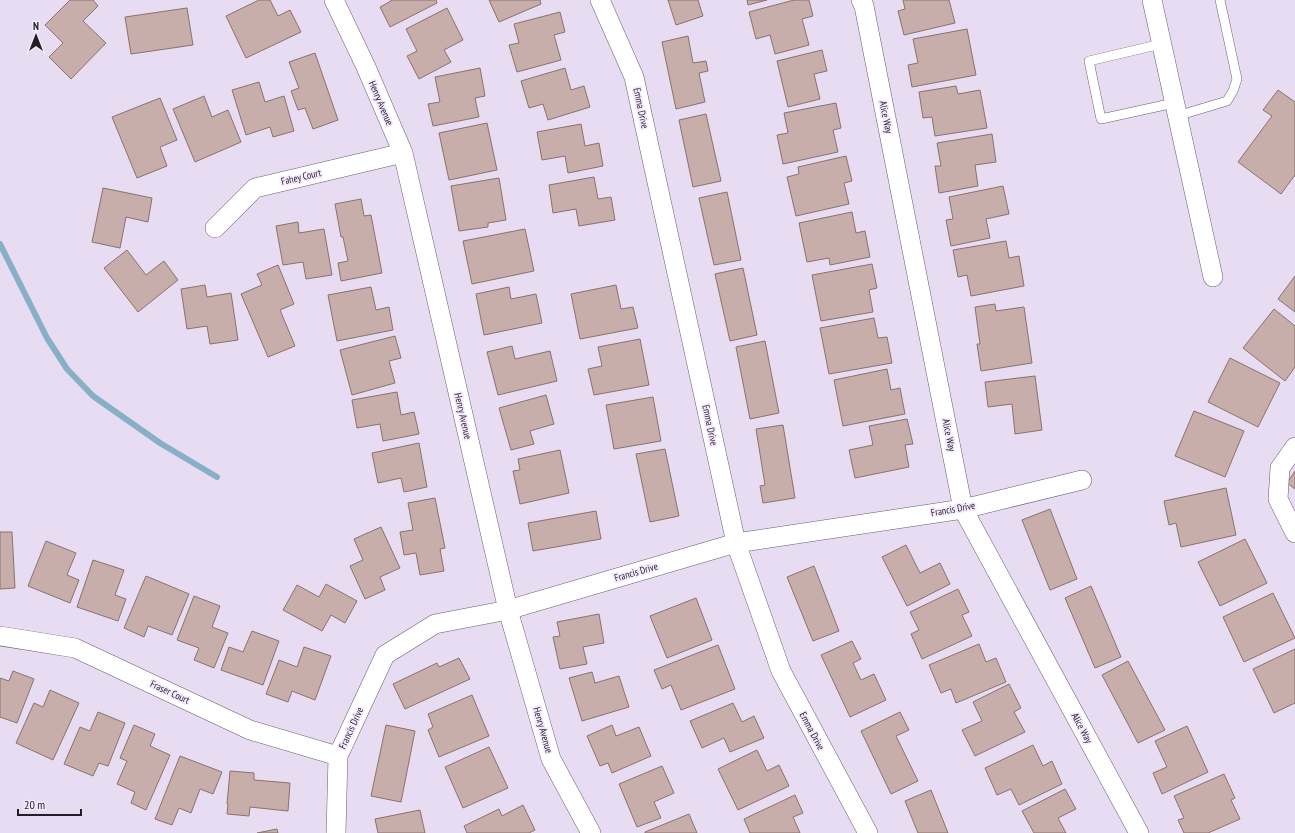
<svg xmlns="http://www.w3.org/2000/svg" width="1295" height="833" font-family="'PT Sans Narrow',sans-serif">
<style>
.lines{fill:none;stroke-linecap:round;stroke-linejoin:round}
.stream{stroke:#87afc5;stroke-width:6}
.building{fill:#c8aeaa;stroke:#89716e}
.service-casing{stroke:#675e70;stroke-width:10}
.minor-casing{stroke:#675e70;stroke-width:20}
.service{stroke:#fff;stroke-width:9}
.minor{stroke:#fff;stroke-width:19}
.labels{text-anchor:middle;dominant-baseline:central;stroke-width:3.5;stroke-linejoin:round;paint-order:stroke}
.street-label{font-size:10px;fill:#221e25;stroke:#f5eaff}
</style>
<rect width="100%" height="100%" fill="#e7dcf2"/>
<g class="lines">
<path class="stream" d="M0 244 47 338 67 369 93 396 160 443 217 477"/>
</g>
<path class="building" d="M70 0H93L98 6 83 21 106 43 71 79 49 57 63 43 45 25Z
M259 0H270L278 16 290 10 301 32 246 58 226 16Z
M391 0H436L437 3 390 27 380 7 391 1Z
M489 0H540L541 4 499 22Z
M668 0H698L703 16 676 25Z
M747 0H767L748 5Z
M794 0H809L813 16 802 19 809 45 775 54 770 35 756 39 749 12Z
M903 0H949L955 23 904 35 898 11 905 9Z
M187 8 193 45 131 54 125 17Z
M447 8 463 40 444 50 451 62 419 79 407 56 417 51 406 29Z
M560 12 565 32 554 35 561 60 517 72 509 45 519 43 514 24Z
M967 29 976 75 912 87 908 65 918 63 913 39Z
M688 36 693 63 706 61 708 71 699 73 705 102 676 109 662 42Z
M822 50 827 71 814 74 820 99 788 107 777 61Z
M315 53 338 120 313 129 305 108 298 110 291 91 299 88 289 62Z
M480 68 485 96 475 98 479 117 433 126 428 104 440 102 435 77Z
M565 68 571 90 584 86 590 107 548 120 543 104 529 108 521 81Z
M259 82 265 102 284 96 294 131 273 137 270 127 246 135 232 90Z
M956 86 958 94 980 90 987 128 935 136 932 117 923 118 919 92Z
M1278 90 1295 102V175L1281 194 1238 162 1272 116 1263 110Z
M204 96 212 117 228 110 241 142 195 162 173 109Z
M160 98 177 140 160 147 167 166 137 178 112 117Z
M836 103 841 128 833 130 838 152 783 164 777 135 788 133 784 113Z
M706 114 721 181 693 187 679 120Z
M487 123 497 170 449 180 439 133Z
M581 124 585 146 599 143 603 166 568 173 565 156 542 160 537 132Z
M992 134 996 162 975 165 978 186 939 193 935 166H941L937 143Z
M846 156 852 181 844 183 849 204 796 216 787 177 799 174 798 167Z
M594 177 598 199 611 197 615 220 579 226 576 209 553 213 549 185Z
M499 178 506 220 488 223V227L459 231 451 186Z
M1003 186 1009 214 986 219 990 238 951 246 946 220 953 219 949 197Z
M103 188 152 198 148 222 126 217 120 248 92 242Z
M727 192 741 260 714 265 699 198Z
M361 199 364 216 371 215 382 273 341 281 338 263 348 261 343 237H341L335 204Z
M852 212 856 233 865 231 870 257 830 265 829 258 807 262 799 223Z
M298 222 299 233 324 229 332 275 306 279 303 262 283 265 276 226Z
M525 229 534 271 472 284 463 241Z
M1006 241 1009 258 1019 256 1024 286 971 296 967 275 958 277 953 250Z
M127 250 146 275 164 261 178 280 138 312 104 268Z
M872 264 877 288 869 290 873 312 821 321 812 275Z
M278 265 294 304 280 310 295 346 268 357 241 294 262 285 257 274Z
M743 268 757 335 730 341 715 274Z
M1295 276V312L1278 299Z
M205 285 207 297 231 293 238 340 210 344 207 326 187 329 181 289Z
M616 285 621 309 633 307 638 328 580 339 571 294Z
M371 287 376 310 389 307 393 330 337 341 328 295Z
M509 287 511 299 536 294 542 323 484 335 476 294Z
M995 304 996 311 1024 307 1032 363 981 371 977 344H980L975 307Z
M1274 309 1295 326V367L1285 381 1243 348Z
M874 318 878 338 887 337 892 363 829 374 820 328Z
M395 336 401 358 389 361 395 383 352 395 340 350Z
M640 339 649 385 594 395 588 369 602 366 598 347Z
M765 341 779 413 750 419 736 347Z
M512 346 515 359 550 351 557 381 498 395 487 352Z
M1230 358 1280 383 1258 427 1208 402Z
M887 369 891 390 900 388 905 414 843 426 834 380Z
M1035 376 1042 430 1015 434 1012 404 988 407 985 382Z
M397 392 401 415 414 412 419 434 383 441 380 424 357 428 352 400Z
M546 395 554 424 530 431 534 444 511 450 499 408Z
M653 397 661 441 614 449 606 405Z
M1194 411 1244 431 1225 477 1175 456Z
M907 419 913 444 905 445 909 467 855 478 849 450 873 445 869 426Z
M783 425 795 498 763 503 760 486 765 485 756 429Z
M419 443 427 487 404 492 401 478 378 483 372 453Z
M665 449 679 516 650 522 636 454Z
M560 450 569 493 520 504 513 471 520 470 518 459Z
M1295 471V489L1287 483Z
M1226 488 1236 535 1181 547 1176 523 1169 525 1164 501Z
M435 498 445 548 440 549 444 571 420 575 416 553 404 555 400 532 413 530 408 503Z
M1050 509 1077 579 1050 590 1022 520Z
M596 511 601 539 533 551 528 523Z
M381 527 400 568 380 577 385 590 365 599 350 566 363 560 354 539Z
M0 532H12L15 588 0 589Z
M1245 539 1267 583 1220 606 1198 562Z
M46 541 76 553 67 575 79 580 70 603 28 586Z
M906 545 920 573 940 563 950 584 907 606 882 557Z
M93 560 124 570 115 595 126 599 118 621 77 607Z
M814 566 839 631 813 641 787 577Z
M146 576 189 594 172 635 148 626 144 637 124 628Z
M326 584 357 601 345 623 331 615 322 631 283 610 297 585 319 597Z
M1091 586 1121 657 1095 668 1065 598Z
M958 589 969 612 962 615 972 636 922 659 911 634 919 630 910 612Z
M1273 593 1295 638 1244 662 1223 617Z
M194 596 220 606 212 627 228 633 214 668 194 660 199 648 177 640Z
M696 598 712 640 667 658 650 616Z
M599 614 604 643 583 647 587 664 560 669 553 637 560 636 557 622Z
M252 631 279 641 263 685 221 670 229 647 243 652Z
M852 641 861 659 853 663 861 680 874 674 886 700 850 717 821 655Z
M979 644 986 662 996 658 1006 682 956 703 951 689 941 693 929 665Z
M718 645 735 689 681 710 671 685 662 689 654 670Z
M304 647 331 656 315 700 292 691 288 702 266 694 279 660 297 667Z
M1295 649V703L1274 713 1253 669Z
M459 658 470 679 405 709 393 684 437 663 439 667Z
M1128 661 1165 730 1138 743 1102 675Z
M13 671 34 679 17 723 0 717V678L9 681Z
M592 672 595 683 619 676 629 707 582 721 569 678Z
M1009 684 1021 708 1014 712 1025 732 975 756 962 730 982 721 973 702Z
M50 690 79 703 53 760 16 743 34 703 43 707Z
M472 695 489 736 439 757 428 730 433 727 428 714Z
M733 703 742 722 754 716 764 738 730 752 724 738 702 748 690 721Z
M98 712 125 723 108 766 99 763 93 776 64 764 80 727 90 731Z
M900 712 909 730 896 736 918 781 891 794 861 731Z
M134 725 155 734 150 746 170 755 146 810 131 803 135 792 117 784 127 761 120 758Z
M386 725 415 731 401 802 371 796Z
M612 725 616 736 639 727 651 756 612 773 608 763 600 766 587 736Z
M1187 726 1208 772 1162 794 1153 773 1167 767 1155 741Z
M1033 745 1043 766 1052 761 1062 784 1019 805 1011 789 997 795 985 768Z
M489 747 508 788 463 808 445 767Z
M757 750 767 771 779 765 789 786 738 810 718 769Z
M180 756 222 772 213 794 200 789 191 813 179 808 172 825 155 819Z
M662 766 674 793 654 802 661 818 637 827 619 784Z
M230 771 254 773V780L290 783 288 811 250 807 249 816 227 814 228 804H227Z
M1224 774 1235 798 1231 800 1240 819 1208 833H1184L1178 820 1184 818 1174 796Z
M1065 789 1076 809 1058 818 1066 833H1034L1022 811Z
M931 790 948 833H918L905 801Z
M795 795 803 813 793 817 800 833H750L744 819Z
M523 805 535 830 529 833H467L464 826 499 809 502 816Z
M420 810 425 833H378L375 819Z
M689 814 697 833H645V832Z
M277 829 278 833H257Z"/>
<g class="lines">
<g class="service-casing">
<path id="service" d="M1161 44 1089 61 1101 119 1174 103
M1177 116 1227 101 1233 91 1237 79 1220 0"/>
</g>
<g class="minor-casing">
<path id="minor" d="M334 0 366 67 403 153 508 610 551 759 591 833
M600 0 634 77 736 543 781 671 868 833
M861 0 864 6 963 509 1139 833
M1152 0 1213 277
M215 228 255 188 403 153
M1295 447 1280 468 1278 499 1295 533
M0 636 75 648 250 730 338 756
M336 833 338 756 385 655 435 624 508 610 736 543 963 509 1082 480"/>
</g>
<use href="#service" class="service"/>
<use href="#minor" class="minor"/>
</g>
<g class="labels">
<g class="street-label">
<text transform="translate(381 103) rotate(67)">Henry Avenue</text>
<text transform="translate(641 108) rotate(78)">Emma Drive</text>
<text transform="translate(886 117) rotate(79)">Alice Way</text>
<text transform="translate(301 177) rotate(-13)">Fahey Court</text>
<text transform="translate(463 416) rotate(77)">Henry Avenue</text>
<text transform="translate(710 425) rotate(78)">Emma Drive</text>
<text transform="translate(949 435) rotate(79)">Alice Way</text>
<text transform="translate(953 509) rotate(-10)">Francis Drive</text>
<text transform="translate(636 572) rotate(-16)">Francis Drive</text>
<text transform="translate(170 692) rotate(25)">Fraser Court</text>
<text transform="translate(351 728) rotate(-65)">Francis Drive</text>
<text transform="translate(1082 728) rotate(62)">Alice Way</text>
<text transform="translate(543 730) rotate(74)">Henry Avenue</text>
<text transform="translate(812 731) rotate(62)">Emma Drive</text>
</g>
</g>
<g transform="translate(36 36)" stroke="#f5eaff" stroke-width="3" paint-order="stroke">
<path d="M0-3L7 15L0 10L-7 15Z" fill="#221e25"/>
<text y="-6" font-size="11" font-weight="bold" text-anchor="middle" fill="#221e25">N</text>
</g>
<path d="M18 809v6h63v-6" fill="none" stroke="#221e25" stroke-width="2"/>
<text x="24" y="809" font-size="12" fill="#221e25" stroke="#f5eaff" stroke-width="3" paint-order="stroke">20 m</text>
</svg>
